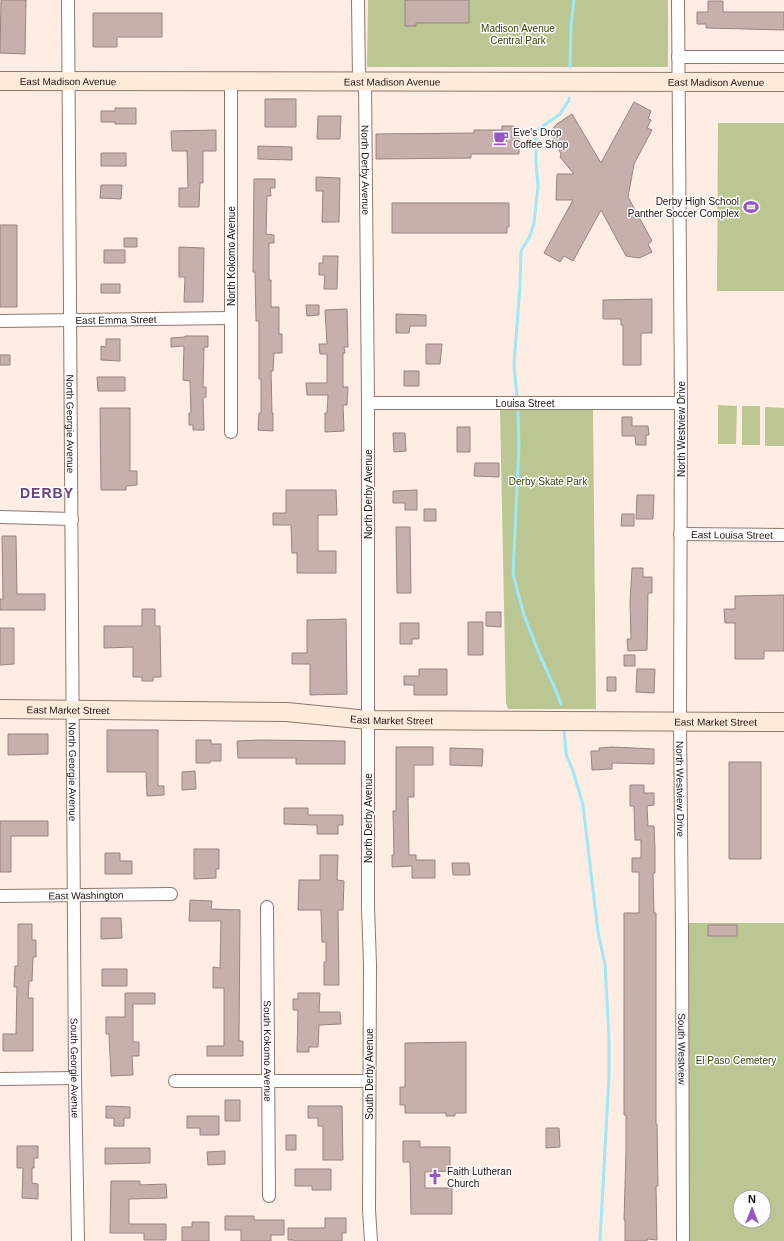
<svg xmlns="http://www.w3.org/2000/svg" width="784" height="1241" font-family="Helvetica,sans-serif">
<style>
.green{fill:#bac792;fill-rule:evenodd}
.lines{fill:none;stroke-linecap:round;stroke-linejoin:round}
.stream{stroke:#9fe8f6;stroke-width:3}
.building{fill:#c7afac;stroke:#998280}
.street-casing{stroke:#8c786f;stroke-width:14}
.secondary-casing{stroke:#8c786f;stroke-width:20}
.street{stroke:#fff;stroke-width:12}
.secondary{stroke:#feebda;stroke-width:18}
.labels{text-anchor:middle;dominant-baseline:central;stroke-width:3;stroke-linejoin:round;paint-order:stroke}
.park-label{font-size:10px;fill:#364000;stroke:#fefefe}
.street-label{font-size:10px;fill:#1a130f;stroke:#fefefe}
.poi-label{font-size:10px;fill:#1a130f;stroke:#fefefe;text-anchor:start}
.district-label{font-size:14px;font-weight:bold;letter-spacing:1px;fill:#65437d;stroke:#fefefe}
</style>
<rect width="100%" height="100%" fill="#ffede4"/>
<path class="green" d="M368 0H668V67H367Z
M718 123H784V291H717Z
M718 405 737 406 736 444H718Z
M742 406H760V445H742Z
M765 407 784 408V446H765Z
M500 409H593L596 709H508L506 703Z
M687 923H784V1241H688ZM740 1197H764V1221H740Z"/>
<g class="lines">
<path class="stream" d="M570 67 571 26 574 0
M517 398 514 365 520 286 521 251 530 236 534 223 536 204 538 187 536 162V131L560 114 569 100V98
M518 412 519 446 513 574 524 615 540 656 554 686 561 704
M564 729 566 754 573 771 583 805 598 932 605 964 609 1038V1076L600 1241"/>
</g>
<path class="building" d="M1 0H26L25 54 0 53Z
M405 0H469V23H416V26H405Z
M708 1H723V12H784V30L706 28V24H697V12H708Z
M93 13H162V37H117V47H93Z
M265 99H296V127H265Z
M634 102 651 111 648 119 651 120 647 128 652 130 634 164 628 197 652 241 648 244 652 252 639 258 626 256 601 210 573 261 564 256 560 262 544 253 573 200H556L557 174H574L560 157 561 154 550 131 557 124 572 114 601 163Z
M115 108H136V124H115V122H101V111H115Z
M318 116H341L340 139H317Z
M502 126H514V127H519V154H471V158L376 159V134L474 133V130H502Z
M216 130V151H203V183H200L199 207H179V188H188L187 151H172L171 131Z
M258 146 292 147V160L258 159Z
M101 153H126V166H101Z
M316 177 340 178 339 222H322L323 191H316Z
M254 179H275V188H270L271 196H267L266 234 274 235V243H269V280H271V307H279V334H282V353H274L273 371H271L272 413H273V431L258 430 259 413H261V379H259V321H256L255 272H253Z
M101 185H122L121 199 100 198Z
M392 203H509V227H507V233H392Z
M0 225H17V307H0Z
M124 238H137V247H124Z
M179 247 204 248 203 302H184L185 277H179Z
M104 250H125V263H104Z
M323 256H338L337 289H324L325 275H319V263H323Z
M101 284H120V293H101Z
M652 299V333H641V365H623V325H621V319H603V300Z
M306 305H319V315L307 316Z
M347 309 348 347H344L345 353H343V387H348L347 405H343L344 431 325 432V413H327L328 395H307L306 383H327V354H320L319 344H327L325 310Z
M396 314 426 315V326H410L409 333H396Z
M185 336H208V347H204L203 387H206V397L203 398 204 430H193V425H189V413H191L190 381 183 380 184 346 171 347V338L185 337Z
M106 339H120V361L101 360V346L106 347Z
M426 344H442L440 364H426Z
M0 355H10V365H0Z
M404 371H419V386H404Z
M97 377H125V391H98Z
M100 408H130V471H137V485L126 486V490H101Z
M622 417H632V426H648L649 435H646V445H636L635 436H622Z
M457 427H470V452H457Z
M393 433H405L406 451 394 452Z
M475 463H499V477L474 476Z
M286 490H336L337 515H318V551H336V573H297V553H292L291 525H273V513H286Z
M417 490V510H405V503H393V491Z
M637 495H654L653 519H636Z
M424 509H436V521H424Z
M622 514H634V526H621Z
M396 527H410L411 593H397Z
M2 536H16L17 594H45V610H0V599H3Z
M632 568H643V577H652V593H648L647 650 628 651 627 639H631L630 603Z
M784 595V651H764V659H735V623H725L724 609H735V596Z
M142 609H155V626H160L161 677H153V681H142V677H133V647L104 648V626H142Z
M486 612H501V627L486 626Z
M346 619 347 694 310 695V664H292V653H307V620Z
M468 622H483V655H468Z
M400 623H419V639H412V644H400Z
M0 628H14V664L0 665Z
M624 655H635V666H624Z
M419 669H447V695H414V685H404V676H419Z
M637 669H655L654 693 636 692Z
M607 677H616V691H607Z
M107 730H158V786H164V795L147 796 146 772H107Z
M8 734H48V754L8 755Z
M196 740H211V744H221V761H210V763H196Z
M259 740 345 741V764H296V758H238L237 741Z
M396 747H433V765H414V797H408L409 855H416V860H435V878H412V866L392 867V855H394L393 811H396Z
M612 747 654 749V764L612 763V769L592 770 591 751H599V748Z
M450 748 483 749 482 766 450 765Z
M729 762H761V859H729Z
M195 771 196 789 182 790V772Z
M630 785H644V793H654V805L647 806 648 826H654L655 849V873H653L654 913H656V1124H657L658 1186H656L657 1240 647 1239V1241H625V1220H624L626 1151V1115H624V913H639V872H632V858H641V840H635L634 806H630Z
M284 808H308V815H343V825H338V834H317V825L284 824Z
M0 821H48V836H11V872H0Z
M194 849H219V869H216V878L194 879Z
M105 853H120V861H132V874H105Z
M320 855H338L337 880 344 881 343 910H338L339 985H324V962H326V942H322L321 910H298L299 880H320Z
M452 863H469L470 875H453Z
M190 900 212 901 211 909 240 910 239 1041H243V1056H207V1046H224V988H213V967L220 968 221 921H189Z
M101 918H121L122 938 101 939Z
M18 924H32V940H36V957H33L32 981H29L28 998H33V1051H3V1034H16L17 987H14L15 966H18Z
M708 925H737V936H708Z
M102 969H127V986H102Z
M125 993H155V1004H133V1042H139V1056H132L133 1075 111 1076 109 1034H106V1017H125Z
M298 993H320L319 1012H340L341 1024 319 1025 318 1047H309V1052H297L298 1010H293V999H298Z
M466 1042V1113H455V1116H446V1113H405V1105H400V1087H405V1043Z
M225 1100H240V1121H225Z
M106 1106 130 1107V1118H124V1126H114V1118H106Z
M308 1106H342L343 1160H323V1126H318V1118H308Z
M187 1116H219V1135H200V1128H187Z
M546 1128H559L560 1147 546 1148Z
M286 1135H296V1150H286Z
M403 1141H420V1147H450V1171L425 1172V1188H452V1214H411L410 1162H403Z
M17 1146H38V1158H34V1168H32V1183L38 1184V1199L22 1198 23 1168H17Z
M105 1148H150V1163L105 1164Z
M225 1151V1164L208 1165 207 1152Z
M295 1169H331V1190H312V1186H295Z
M111 1181H140V1185L166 1184 167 1198 129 1199V1224H166V1240H144V1233H110Z
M225 1216H254V1220H284V1235H271V1241H241V1230H225Z
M325 1218H346V1233H342V1241H294V1240H288V1228H325Z
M192 1222H209V1241H182V1227H192Z"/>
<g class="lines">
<g class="street-casing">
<g id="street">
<path id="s1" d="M68 0 75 1078 78 1241"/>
<path d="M358 0 359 81"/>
<path id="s2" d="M678 0 681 403 680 722 682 933 683 1241"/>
<path d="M678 57H784"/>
<path d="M231 81V432"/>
<path id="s3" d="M365 81 368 403V907L370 965 369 1210 371 1241"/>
<path id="s4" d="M0 321 231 318"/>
<path id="s5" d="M368 403H681"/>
<path d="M0 517 72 519"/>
<path id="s6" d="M680 534 784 535"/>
<path id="s7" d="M0 896 171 894"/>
<path id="s8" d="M267 907 269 1196"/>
<path d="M0 1079 75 1078"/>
<path d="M175 1081H369"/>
</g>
</g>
<g class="secondary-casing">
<g id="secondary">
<path id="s9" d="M0 81 784 82"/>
<path id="s10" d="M0 709 287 712 368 720 784 722"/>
</g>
</g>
<use href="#street" class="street"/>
<use href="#secondary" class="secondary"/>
</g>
<defs>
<g id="cafe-bare" transform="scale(1.2)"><path d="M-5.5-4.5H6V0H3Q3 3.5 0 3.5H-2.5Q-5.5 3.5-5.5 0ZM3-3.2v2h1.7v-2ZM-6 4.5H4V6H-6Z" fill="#9a54c8" stroke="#fefefe" stroke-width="2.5" paint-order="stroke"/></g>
<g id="stadium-bare" transform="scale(1.2)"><path d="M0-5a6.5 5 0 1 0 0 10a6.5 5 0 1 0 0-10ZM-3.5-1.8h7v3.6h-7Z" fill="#9a54c8" stroke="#fefefe" stroke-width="2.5" paint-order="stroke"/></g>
<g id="church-bare" transform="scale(1.2)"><path d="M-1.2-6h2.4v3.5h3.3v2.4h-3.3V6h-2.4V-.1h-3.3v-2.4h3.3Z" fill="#9a54c8" stroke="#fefefe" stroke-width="2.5" paint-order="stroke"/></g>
</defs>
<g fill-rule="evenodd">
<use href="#cafe-bare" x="501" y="138"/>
<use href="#stadium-bare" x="751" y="207"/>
<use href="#church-bare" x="435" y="1177"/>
</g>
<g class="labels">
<g class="park-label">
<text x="518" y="28">Madison Avenue<tspan x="518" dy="12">Central Park</tspan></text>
<text x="548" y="481">Derby Skate Park</text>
<text x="736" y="1060">El Paso Cemetery</text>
</g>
<g class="street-label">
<text stroke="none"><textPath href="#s9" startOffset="68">East Madison Avenue</textPath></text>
<text stroke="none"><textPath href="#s9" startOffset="392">East Madison Avenue</textPath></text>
<text stroke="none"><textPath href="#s9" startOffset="716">East Madison Avenue</textPath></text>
<text stroke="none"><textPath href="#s3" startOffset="89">North Derby Avenue</textPath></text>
<text transform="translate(231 256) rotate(-90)">North Kokomo Avenue</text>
<text stroke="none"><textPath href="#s4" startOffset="116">East Emma Street</textPath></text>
<text stroke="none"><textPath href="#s5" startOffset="157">Louisa Street</textPath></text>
<text stroke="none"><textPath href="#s1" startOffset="424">North Georgie Avenue</textPath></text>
<text transform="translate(681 429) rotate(-90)">North Westview Drive</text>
<text transform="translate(368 494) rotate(-90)">North Derby Avenue</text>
<text stroke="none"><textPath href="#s6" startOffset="52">East Louisa Street</textPath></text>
<text stroke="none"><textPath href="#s10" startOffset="68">East Market Street</textPath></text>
<text stroke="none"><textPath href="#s10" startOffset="392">East Market Street</textPath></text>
<text stroke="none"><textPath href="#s10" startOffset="716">East Market Street</textPath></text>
<text stroke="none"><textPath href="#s1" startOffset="772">North Georgie Avenue</textPath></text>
<text stroke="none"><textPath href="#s2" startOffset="789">North Westview Drive</textPath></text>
<text transform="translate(368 818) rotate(-90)">North Derby Avenue</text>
<text stroke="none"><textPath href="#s7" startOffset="86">East Washington</textPath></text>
<text stroke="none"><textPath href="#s2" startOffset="1049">South Westview</textPath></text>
<text stroke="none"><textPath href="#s8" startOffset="144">South Kokomo Avenue</textPath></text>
<text stroke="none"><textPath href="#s1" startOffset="1068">South Georgie Avenue</textPath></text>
<text transform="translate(369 1074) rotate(-90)">South Derby Avenue</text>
</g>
<g class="poi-label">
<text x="513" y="132">Eve's Drop<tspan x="513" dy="12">Coffee Shop</tspan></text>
<text x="739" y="201" text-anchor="end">Derby High School<tspan x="739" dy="12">Panther Soccer Complex</tspan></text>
<text x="447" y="1171">Faith Lutheran<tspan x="447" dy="12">Church</tspan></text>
</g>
<g class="district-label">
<text x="47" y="493">DERBY</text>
</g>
</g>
<g transform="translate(752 1209)"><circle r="19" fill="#fefefe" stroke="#a3a09e"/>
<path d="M0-3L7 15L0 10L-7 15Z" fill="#9a54c8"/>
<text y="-6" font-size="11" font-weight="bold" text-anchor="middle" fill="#1a130f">N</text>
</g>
</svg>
